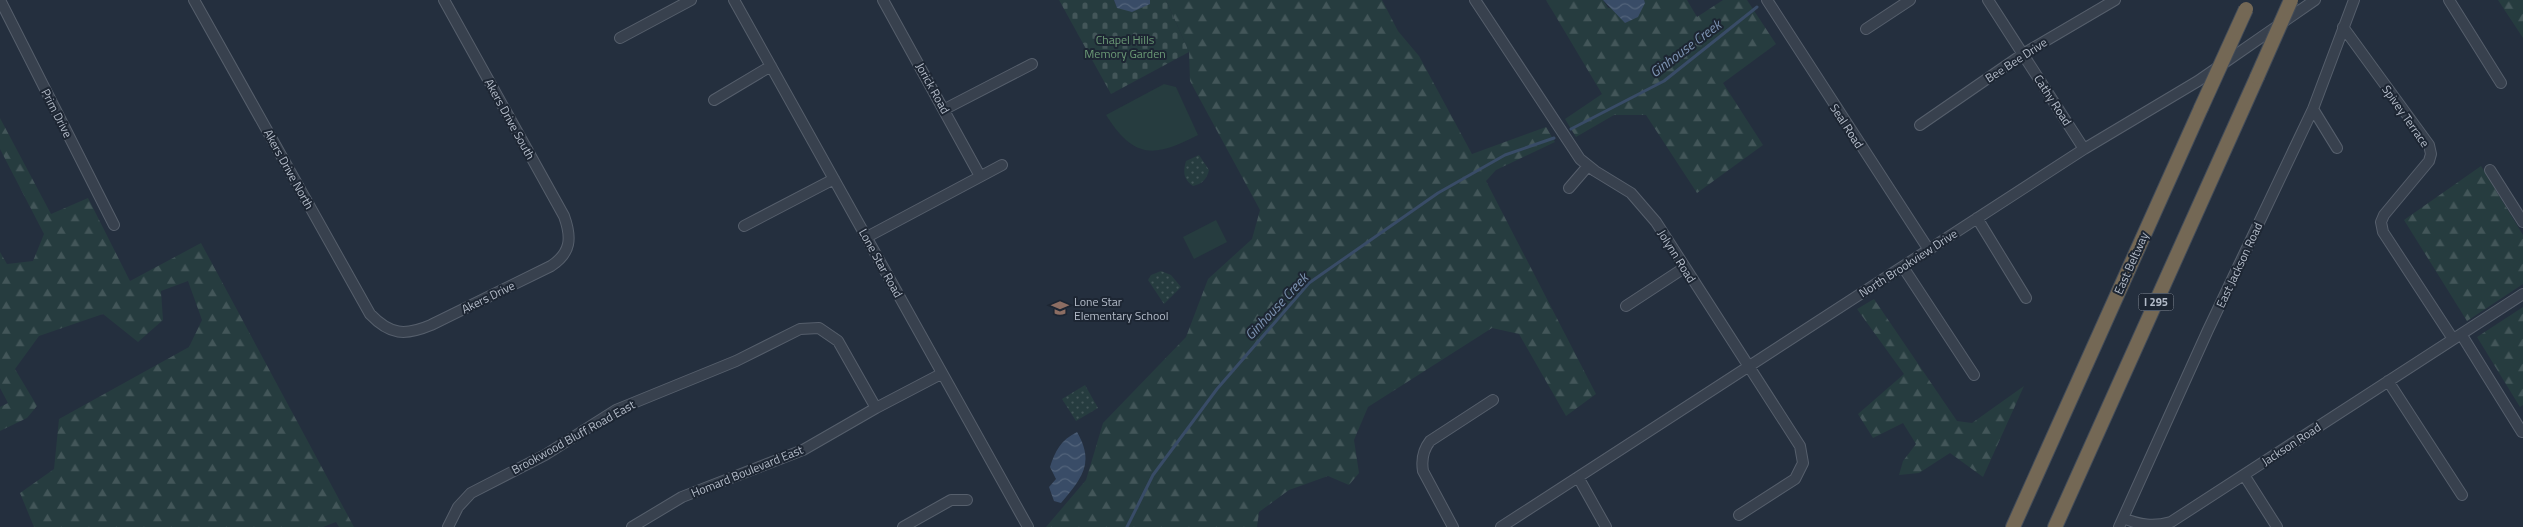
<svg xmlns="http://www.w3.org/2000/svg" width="2523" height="527" font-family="'Titillium Web',sans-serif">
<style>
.grass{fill:url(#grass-dots)}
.forest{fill:url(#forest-firs)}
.cemetery{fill:url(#cemetery-stones)}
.pitch{fill:#263c3f}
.water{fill:url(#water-waves)}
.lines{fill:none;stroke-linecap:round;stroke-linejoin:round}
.stream{stroke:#394c67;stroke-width:3}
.minor-casing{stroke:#565f6c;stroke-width:12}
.highway-casing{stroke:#434c59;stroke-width:16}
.minor{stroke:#38414e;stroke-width:10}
.highway{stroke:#746855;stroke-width:14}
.highway-bridge-casing{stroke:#434c59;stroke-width:16;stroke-linecap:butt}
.highway-bridge{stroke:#746855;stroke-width:14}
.labels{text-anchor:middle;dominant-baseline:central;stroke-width:4;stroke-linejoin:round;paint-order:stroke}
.shield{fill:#1d2633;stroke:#878f9c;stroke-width:1}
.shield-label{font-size:11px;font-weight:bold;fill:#b4bcc9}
.park-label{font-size:12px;fill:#6b9a76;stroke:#1d2633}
.street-label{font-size:12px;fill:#b4bcc9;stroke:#1d2633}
.poi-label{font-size:12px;fill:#b4bcc9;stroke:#1d2633;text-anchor:start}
.water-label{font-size:14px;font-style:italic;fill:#7c92b1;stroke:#1d2633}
</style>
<defs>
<pattern id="grass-dots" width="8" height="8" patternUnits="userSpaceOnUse" patternTransform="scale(1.25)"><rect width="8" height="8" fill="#263c3f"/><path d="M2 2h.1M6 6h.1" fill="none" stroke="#435659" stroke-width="1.8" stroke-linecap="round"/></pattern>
<pattern id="forest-firs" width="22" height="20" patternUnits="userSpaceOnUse" patternTransform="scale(1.25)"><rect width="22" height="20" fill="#263c3f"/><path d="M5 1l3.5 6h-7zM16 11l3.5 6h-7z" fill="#435659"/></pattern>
<pattern id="cemetery-stones" width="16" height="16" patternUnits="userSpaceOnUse" patternTransform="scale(1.25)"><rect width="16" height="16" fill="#263c3f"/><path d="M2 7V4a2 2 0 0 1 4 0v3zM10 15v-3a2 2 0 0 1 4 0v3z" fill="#435659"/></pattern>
<pattern id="water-waves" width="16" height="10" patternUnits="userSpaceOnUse" patternTransform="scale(1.25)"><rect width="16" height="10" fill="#394c67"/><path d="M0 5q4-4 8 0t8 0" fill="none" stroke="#53647b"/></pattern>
</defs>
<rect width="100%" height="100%" fill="#242f3e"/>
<path class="grass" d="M1199 155 1209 170C1207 179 1202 184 1193 186 1183 179 1183 172 1186 161Z
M1161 271 1171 275 1181 287 1164 304 1148 280 1151 275Z
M1085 385 1098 408 1076 421 1062 399Z"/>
<path class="forest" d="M1166 0H1382L1398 31 1419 56 1472 154 1546 127 1555 142 1496 170 1486 181 1596 394 1566 416 1519 334 1492 328 1368 407 1354 440 1359 473 1349 485 1328 476 1289 490 1259 512 1257 527H1046L1086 480 1103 423 1186 337 1208 279 1252 239 1260 210 1190 81 1189 52Z
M1546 0H1603L1608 8 1645 3 1644 0H1687L1697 17 1723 0H1747L1776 44 1723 83 1763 145 1697 193 1646 115H1614L1576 137 1565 119 1602 94Z
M2498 0H2523V38Z
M0 118 51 214 88 198 130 281 201 243 354 527H339L336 522 323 527H34L20 493 54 469 59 419 189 347 202 320 188 281 161 291 163 320 138 342 103 314 39 336 15 369 37 406 27 418 0 431V407L8 403 0 388V252L7 264 33 261 44 234 0 149Z
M2481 166 2523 235V284L2467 321 2404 220Z
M1874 299 1957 421 1972 423 2024 386 1983 477 1950 453 1919 473 1899 475 1903 461 1916 444 1903 423 1873 438 1858 414 1904 374 1857 309Z
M2523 307V405L2520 407 2477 337Z"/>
<path class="cemetery" d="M1059 0H1114L1117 8 1150 4V0H1166L1189 52 1111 94Z"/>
<path class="pitch" d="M1164 84 1176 87 1198 135C1154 158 1134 159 1106 115Z
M1216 220 1227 242 1194 259 1183 237Z"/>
<path class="water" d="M1114 0H1150V4L1132 12 1117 8Z
M1603 0H1644L1645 3 1638 17 1625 23Z
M1077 432C1095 463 1082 478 1061 503L1054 501 1049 487 1056 479 1050 467C1055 451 1061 440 1077 432Z"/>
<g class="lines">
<path class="stream" d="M1571 129 1664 81 1757 7
M1127 527 1153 475 1217 389 1309 283 1438 193 1505 155 1554 138"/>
<g class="minor-casing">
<path id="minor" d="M0 0 114 225
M194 0 370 314C390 335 405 336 431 325L551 266C571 253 572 238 564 216L444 0
M734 0 1028 527
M883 0 980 176
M1475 0 1580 159 1595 171 1631 193 1656 222 1800 446 1803 463 1795 479 1739 515
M1767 0 1929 250
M1988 0 2084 149
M2449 0 2501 83
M2343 27 2429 145 2431 154 2429 161 2384 215 2381 222 2383 232 2453 339
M1866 29 1910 0
M620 38 691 0
M714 100 771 66
M945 109 1032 64
M2313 109 2337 148
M1920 125 2023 54 2115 0
M2490 170 2523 222
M1569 188 1588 166
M1977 218 2026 298
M744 226 834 179
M867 237 1002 165
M1903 267 1974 375
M1626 306 1684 268
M2461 334 2522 432
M2388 381 2462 495
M2244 475 2277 527
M1578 477 1606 527
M2123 518C2140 525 2153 527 2171 522L2523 294
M448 527 458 507 471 493 545 455 616 410 736 361 800 329 819 328 838 341 876 408
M632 527 682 497 803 450 876 408 941 374
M903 527 951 500H967
M1453 527 1423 471C1421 459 1423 450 1430 441L1493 400
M1501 527 2084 149 2198 81 2315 0
M2119 527 2208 330 2313 109 2354 0"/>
</g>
<g class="highway-casing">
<path id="highway" d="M2013 527 2201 108
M2055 527 2257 77"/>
</g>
<use href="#minor" class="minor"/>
<use href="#highway" class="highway"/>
<g class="highway-bridge-casing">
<path id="highway-bridge" d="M2257 77 2291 0
M2201 108 2246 9"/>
</g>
<use href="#highway-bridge" class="highway-bridge"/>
</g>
<defs>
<g id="school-bare" transform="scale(1.35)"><path d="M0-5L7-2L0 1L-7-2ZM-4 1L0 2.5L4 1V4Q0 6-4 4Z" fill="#8d6e63" stroke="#1d2633" stroke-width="2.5" paint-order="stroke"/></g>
</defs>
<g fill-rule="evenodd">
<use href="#school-bare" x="1060" y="308"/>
</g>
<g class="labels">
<rect class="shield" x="2138.5" y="293.5" width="35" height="17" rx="4"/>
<g class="shield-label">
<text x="2156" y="302">I 295</text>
</g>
<g class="park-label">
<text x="1125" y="39">Chapel Hills<tspan x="1125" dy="14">Memory Garden</tspan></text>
</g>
<g class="street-label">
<text transform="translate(2016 60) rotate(-33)">Bee Bee Drive</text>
<text transform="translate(933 88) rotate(61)">Jorick Road</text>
<text transform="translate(2053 100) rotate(57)">Cathy Road</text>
<text transform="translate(57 113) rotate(63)">Prim Drive</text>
<text transform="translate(2406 116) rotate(55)">Spivey Terrace</text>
<text transform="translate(510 119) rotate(61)">Akers Drive South</text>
<text transform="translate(1847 126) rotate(57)">Seal Road</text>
<text transform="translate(289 169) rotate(61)">Akers Drive North</text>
<text transform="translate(1677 256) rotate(58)">Jolynn Road</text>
<text transform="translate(881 263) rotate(61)">Lone Star Road</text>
<text transform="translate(1908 263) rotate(-33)">North Brookview Drive</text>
<text transform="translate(2131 263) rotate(-66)">East Beltway</text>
<text transform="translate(2239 265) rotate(-65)">East Jackson Road</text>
<text transform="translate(488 297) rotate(-26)">Akers Drive</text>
<text transform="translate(573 437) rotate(-29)">Brookwood Bluff Road East</text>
<text transform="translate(2291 444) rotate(-33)">Jackson Road</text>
<text transform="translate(747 471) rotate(-22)">Homard Boulevard East</text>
</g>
<g class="poi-label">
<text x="1074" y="301">Lone Star<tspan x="1074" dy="14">Elementary School</tspan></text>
</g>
<g class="water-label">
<text transform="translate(1685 48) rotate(-37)">Ginhouse Creek</text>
<text transform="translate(1276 306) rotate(-47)">Ginhouse Creek</text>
</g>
</g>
</svg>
